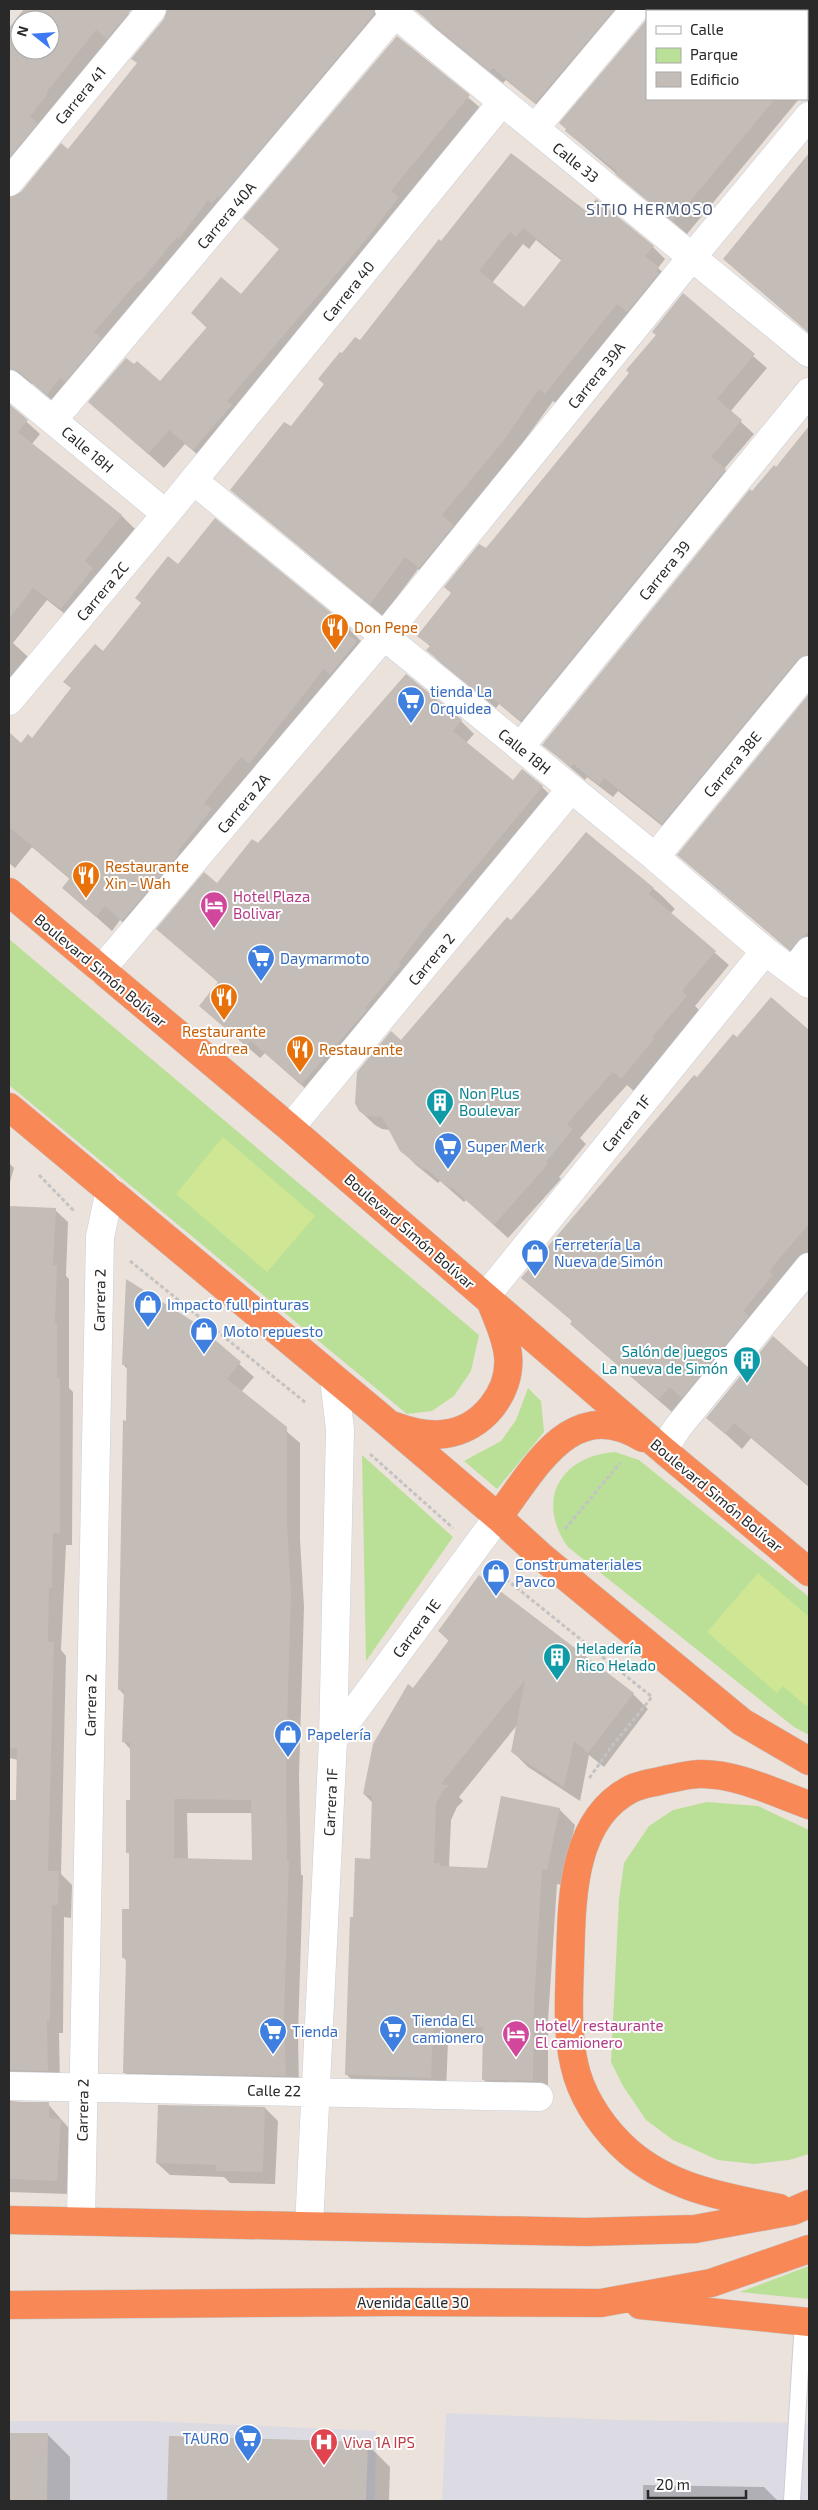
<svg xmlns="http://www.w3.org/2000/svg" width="818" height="2510" font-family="'Exo 2',sans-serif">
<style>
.industrial{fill:#dcdbe3}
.green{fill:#bae098}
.pitch{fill:#cfe794}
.shadow{fill:#0003;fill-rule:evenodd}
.building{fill:#c3bcb7;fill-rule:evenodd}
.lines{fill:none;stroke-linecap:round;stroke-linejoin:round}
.lane-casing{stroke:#c9cfda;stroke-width:18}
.street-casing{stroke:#c9cfda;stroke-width:29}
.secondary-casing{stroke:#c9cfda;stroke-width:29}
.highway-casing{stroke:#c3c3c3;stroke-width:29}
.path{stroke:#c3c3c3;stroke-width:3;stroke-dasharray:4 2.5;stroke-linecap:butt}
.lane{stroke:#fff;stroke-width:16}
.street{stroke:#fff;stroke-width:28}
.secondary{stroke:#fff;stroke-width:28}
.highway{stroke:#f98857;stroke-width:28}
.labels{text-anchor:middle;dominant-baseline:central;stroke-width:4;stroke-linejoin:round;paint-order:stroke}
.street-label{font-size:15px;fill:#292929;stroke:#fff}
.food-label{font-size:15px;fill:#c56008;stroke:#fff;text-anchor:start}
.shop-label{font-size:15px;fill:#366cbe;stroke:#fff;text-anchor:start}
.hotel-label{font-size:15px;fill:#b23c85;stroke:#fff;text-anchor:start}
.culture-label{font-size:15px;fill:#0d838f;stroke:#fff;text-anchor:start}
.health-label{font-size:15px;fill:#be3a42;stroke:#fff;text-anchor:start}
.neighbourhood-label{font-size:16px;letter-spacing:1px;fill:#4b5978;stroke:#fff}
</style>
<rect width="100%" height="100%" fill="#ebe2db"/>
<path class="industrial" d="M446 2413 621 2420 809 2423V2501H442Z
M9 2421H151L376 2431 375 2501H9Z"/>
<path class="green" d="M9 939 479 1335 471 1371 454 1396 432 1411 407 1414 9 1085Z
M528 1388 541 1401 544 1432 497 1489 464 1461 501 1441 516 1420Z
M615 1452 639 1460 809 1597V1735L794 1727 568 1547C535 1501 560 1456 615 1452Z
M362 1455 453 1537 366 1661Z
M707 1802 758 1806 809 1830V2154L789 2160 754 2164 718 2160 673 2140 646 2120 623 2086 611 2062 619 1899 624 1863 649 1826 673 1810Z
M809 2266V2299L740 2292Z"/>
<path class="pitch" d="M223 1137 315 1216 267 1272 176 1194Z
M758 1573 809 1617V1702L806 1706 783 1686 777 1693 707 1632Z"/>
<path class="shadow" d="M26 9H68L70 11 72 9H124L141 26 9 189V30ZM20 20H50V50H20Z
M186 9H383L60 407 33 384 9 379V198H15L68 150Z
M426 9H640L549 115 506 80 503 83 434 27 422 14Z
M651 9H809V86L807 89V11H651Z
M397 37 484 111 209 464 185 444 164 468 90 402 160 383 207 328 192 313 241 296 280 250 245 218Z
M647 99H799L687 234 566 131Z
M809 156V333L725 259Z
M586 212 653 247 665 259 658 268 671 280 559 406 553 401 516 452 455 527 466 538 432 580 418 569 383 616 231 490 291 428 325 384 342 355 360 342 441 242ZM536 240 562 261 525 309 492 283 523 244 529 249Z
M683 295 767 368 730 412 754 434 724 469 738 483 534 733 499 704 496 708 441 663 428 650 431 647 419 636 631 373Z
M9 406 40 434 32 444 122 516 135 529 98 574 75 622 47 600 13 643 39 667 9 701Z
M809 428V675L676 837 618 791 613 797 587 777 585 780 544 745 752 492 777 469Z
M178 566 350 630 365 645 138 935 120 920 112 931 64 888 71 880 32 847 15 868 9 863V747L15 739 21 744 32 739Z
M809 696V957L804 963 678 855Z
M461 721 474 734 466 743 513 781 542 787 555 800 315 1097 265 1053 260 1058 200 1006 219 983 158 929 218 885 258 845Z
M586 833 661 895 675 909 670 914 729 965 695 1006 700 1011 665 1052 667 1054 635 1092 627 1085 598 1117 580 1138 586 1144 559 1177 561 1179 508 1238 466 1200 464 1202 440 1181 438 1183 416 1165 401 1150 390 1130 382 1129 375 1125 360 1111 402 1042 511 922Z
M771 999 809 1032V1252L672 1412 585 1337 573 1322 523 1277 697 1079 738 1039Z
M9 1163 14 1168 9 1186Z
M9 1208 55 1210 68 1222 66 1276 69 1279V1388L73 1392 72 1545H66L61 1650 66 1656 61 1874 72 1885 71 1918 64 1917 63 2033H59L60 2083 9 2090V1802H17L18 1760 9 1758Z
M193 1323 254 1377 241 1392 300 1443V1540L304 1607 299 1776 301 1874 303 1876 298 2034 299 2089 138 2086 124 2072 127 1961 123 1957 131 1910V1855L127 1852 131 1801V1750L124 1742 125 1696 119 1689 128 1370 123 1364ZM187 1813H253V1861L188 1859Z
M773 1338 809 1369V1487L751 1438 742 1449 708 1418Z
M439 1631 633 1694 648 1709 604 1767 589 1755 580 1801 528 1767 512 1751 518 1724 459 1797 463 1801 457 1807 451 1820 449 1867 488 1869 559 1809 575 1825 562 1885 557 1884 548 2021V2096L499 2095 484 2080V2042L448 2041 446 2093 362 2090 347 2075 355 1919 371 1860 373 1803 364 1794 413 1690 449 1641Z
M9 2101 48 2104 73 2133 69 2194 9 2192Z
M265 2108 278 2121 275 2184 230 2183 224 2177 170 2175 157 2163Z
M9 2434H47L70 2457V2501H9Z
M170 2437 367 2444 390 2467 389 2501H168Z
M643 2485 764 2487 778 2501H643Z"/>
<path class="building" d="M24 9H132L107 39 96 30 46 93 48 94 30 116 38 123 9 158V28ZM20 20H50V50H20Z
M167 9H374V14L220 198 218 196 212 203 208 200 179 239 177 237 140 282 138 281 94 332 102 338 65 382 60 378 47 395 19 372 9 369V197L21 192 61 143 68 149 137 63 131 59 164 19Z
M414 9H615L535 103 493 68 490 71Z
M647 19V99H775L673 222 615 174 617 171 565 131 566 129 559 123Z
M397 36 470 95 391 191 399 197 366 240 227 401 232 405 193 450 169 430 148 454 88 402 126 358 134 364 137 361 160 381 207 327 191 313 221 277 241 294 279 249 243 218Z
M511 153 586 211 596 199 654 246 645 256 659 267 656 271 659 273 627 312 617 304 545 394 539 389 504 440 442 515 454 525 419 568 405 557 370 604 230 490 284 422 291 426 324 384 318 379 340 352 342 353 355 337 360 340 439 239 441 241ZM523 228 562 259 524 307 479 271 510 232 516 237Z
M809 153V333L723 259Z
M683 293 755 354 717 399 742 420 711 457 726 469 521 721 485 692 482 696 426 650 430 646 417 636 451 593 444 587 479 544 486 548 527 498 629 373 626 370 656 335 652 332Z
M9 404 28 420 18 432 122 515 85 561 93 568 61 609 33 588 9 619Z
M809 426V655L797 660 662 824 604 778 599 785 573 764 571 767 542 745 750 489 752 491 774 465 776 467Z
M215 518 351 629 347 634 357 641 330 675 324 669 249 764 241 757 204 803 212 809 178 851 180 853 122 921 105 906 96 917 62 888 70 878 9 827V732L21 743 28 734 32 738 71 688 63 682 95 644 103 651 141 603 135 598 168 556 178 564Z
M406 674 462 720 453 731 513 780 522 769 543 786 430 922 399 963 401 965 365 1008 367 1010 301 1085 251 1041 246 1046 199 1006 218 982 156 929 204 872 217 883 252 839 258 843Z
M809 694V931L790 950 677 855Z
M586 832 654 888 649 894 716 951 682 991 687 996 652 1037 654 1039 621 1079 613 1072 585 1103 567 1124 573 1129 546 1162 548 1164 494 1225 451 1187 450 1189 425 1168 424 1170 400 1151 382 1117 367 1116 359 1111 355 1103 357 1072 391 1031 401 1040 507 917 511 920 546 880Z
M771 997 809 1030V1224L769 1271 773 1275 743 1311 749 1316 682 1398 670 1387 658 1400 570 1324 572 1321 521 1278 694 1075 697 1077 733 1034 737 1037Z
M9 1206 56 1208 53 1265H57L55 1323H57V1378H60V1533H53L52 1588H49L48 1642H54L48 1871H59L58 1905H52L50 2021 47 2020 48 2071 9 2070V1800H16L17 1748H9Z
M126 1279 194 1322 241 1362 227 1379 287 1427V1526L291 1593 286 1761 287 1861H289L284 2019 286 2076 123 2073 126 1958H122V1909H129V1853H126V1800H130V1743L122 1742 124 1690H118L123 1420 126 1421 127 1365H122ZM174 1799 251 1800 252 1860 174 1858Z
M773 1336 809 1368V1486L734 1423 725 1434 706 1418Z
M479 1575 634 1693 588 1753 574 1741 564 1787 511 1752 525 1680 441 1784 449 1785 442 1792 436 1804 434 1863H440V1866L487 1868 501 1796 560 1808 547 1870 542 1869 534 2005 533 2081 482 2080 483 2027H433L431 2078 345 2075 350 1917H353L355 1858 370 1859 372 1796 363 1794 373 1744 408 1684 413 1688 449 1640 438 1631Z
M9 2102H49V2118L61 2119 57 2181 9 2179Z
M158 2105 265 2107 263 2172 216 2171V2165L156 2163Z
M9 2433H48L47 2501H9Z
M169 2436 368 2442 366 2501H167Z"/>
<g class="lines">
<g class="lane-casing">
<path id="lane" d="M792 2501 803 2321"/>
</g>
<g class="street-casing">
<path id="street" d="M389 9 809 353
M535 128 635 9
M9 182 152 9
M9 384 166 514
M53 420 399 9
M194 481 655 857 765 951 809 984
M9 701 166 514 502 102
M520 747 809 392
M655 857 809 670
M793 971 809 951
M290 1128 571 789
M486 1296 765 951
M663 1450 678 1427 809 1267
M333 1740 498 1517
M9 2086 539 2097
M81 2221 100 1237 110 1190
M309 2226 333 1740 340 1430 334 1378"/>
</g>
<g class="secondary-casing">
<path id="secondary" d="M101 970 384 636 692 257 809 116"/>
</g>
<g class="highway-casing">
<path id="highway" d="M9 892 290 1128 663 1450 809 1572
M9 1107 376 1413 498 1517 542 1557 742 1722 809 1761
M395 1426C411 1432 427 1436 444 1434 482 1430 512 1392 508 1355 506 1337 498 1320 491 1303
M498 1517C535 1469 571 1394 643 1438
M779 2208C726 2197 672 2189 629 2152 606 2132 586 2104 577 2075 566 2038 569 2000 570 1962 572 1904 570 1820 631 1789 641 1784 653 1783 664 1780 676 1778 688 1774 701 1774 738 1774 775 1793 809 1805
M9 2220 586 2232 695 2229 793 2211 809 2204
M9 2305 392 2302 601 2303 711 2283 809 2249
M640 2305 809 2322"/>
</g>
<path class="path" d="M39 1175 75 1212
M130 1261 306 1403
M370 1454 453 1528
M565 1529 620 1463
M496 1571 652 1697 612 1746 588 1780"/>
<use href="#lane" class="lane"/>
<use href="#street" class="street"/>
<use href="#secondary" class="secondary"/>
<use href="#highway" class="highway"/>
</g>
<defs>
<g id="restaurant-pin" transform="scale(1.4375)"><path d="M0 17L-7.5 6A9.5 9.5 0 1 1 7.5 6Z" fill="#e8710a" stroke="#fff"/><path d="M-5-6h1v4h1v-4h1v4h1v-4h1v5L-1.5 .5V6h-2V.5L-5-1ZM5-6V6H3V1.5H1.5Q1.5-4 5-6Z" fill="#fff"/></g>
<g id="supermarket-pin" transform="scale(1.4375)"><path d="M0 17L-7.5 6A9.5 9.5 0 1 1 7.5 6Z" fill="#3f7fe0" stroke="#fff"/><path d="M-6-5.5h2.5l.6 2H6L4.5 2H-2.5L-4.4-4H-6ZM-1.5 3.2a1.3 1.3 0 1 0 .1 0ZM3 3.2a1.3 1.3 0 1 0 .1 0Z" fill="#fff"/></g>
<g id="hotel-pin" transform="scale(1.4375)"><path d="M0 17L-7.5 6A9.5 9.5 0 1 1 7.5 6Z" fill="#d1479c" stroke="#fff"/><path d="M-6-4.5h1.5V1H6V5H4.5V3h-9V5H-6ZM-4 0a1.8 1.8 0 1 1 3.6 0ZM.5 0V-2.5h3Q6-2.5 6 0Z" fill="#fff"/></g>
<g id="building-pin" transform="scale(1.4375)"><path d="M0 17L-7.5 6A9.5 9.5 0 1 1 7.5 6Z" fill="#0f9aa8" stroke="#fff"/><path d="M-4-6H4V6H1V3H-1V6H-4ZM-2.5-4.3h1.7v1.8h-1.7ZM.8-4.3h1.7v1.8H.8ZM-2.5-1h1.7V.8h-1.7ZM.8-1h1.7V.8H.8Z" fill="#fff"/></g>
<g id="shop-pin" transform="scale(1.4375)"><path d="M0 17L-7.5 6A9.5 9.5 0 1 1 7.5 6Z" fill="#3f7fe0" stroke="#fff"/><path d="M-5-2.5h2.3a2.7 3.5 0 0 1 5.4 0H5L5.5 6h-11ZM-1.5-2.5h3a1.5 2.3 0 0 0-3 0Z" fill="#fff"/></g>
<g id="hospital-pin" transform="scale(1.4375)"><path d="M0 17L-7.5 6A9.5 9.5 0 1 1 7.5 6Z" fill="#e0444e" stroke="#fff"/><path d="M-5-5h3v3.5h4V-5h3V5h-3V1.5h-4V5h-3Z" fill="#fff"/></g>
</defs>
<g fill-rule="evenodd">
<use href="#restaurant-pin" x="335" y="627"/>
<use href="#supermarket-pin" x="411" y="700"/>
<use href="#restaurant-pin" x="86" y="875"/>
<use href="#hotel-pin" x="214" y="905"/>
<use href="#supermarket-pin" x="261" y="958"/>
<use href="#restaurant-pin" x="224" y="997"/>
<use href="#restaurant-pin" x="300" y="1049"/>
<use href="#building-pin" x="440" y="1102"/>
<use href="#supermarket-pin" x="448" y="1146"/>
<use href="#shop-pin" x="535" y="1253"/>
<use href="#shop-pin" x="148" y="1304"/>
<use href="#shop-pin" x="204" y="1331"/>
<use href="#building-pin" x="747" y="1360"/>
<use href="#shop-pin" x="496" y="1573"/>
<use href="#building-pin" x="557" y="1657"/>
<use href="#shop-pin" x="288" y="1734"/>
<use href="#supermarket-pin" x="393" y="2029"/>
<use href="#supermarket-pin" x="273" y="2031"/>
<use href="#hotel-pin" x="516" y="2034"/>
<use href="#supermarket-pin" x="248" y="2438"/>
<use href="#hospital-pin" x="324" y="2442"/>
</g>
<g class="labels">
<g class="street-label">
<text transform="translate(80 95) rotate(-50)">Carrera 41</text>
<text transform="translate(576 162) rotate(39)">Calle 33</text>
<text transform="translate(226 215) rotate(-50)">Carrera 40A</text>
<text transform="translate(348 291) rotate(-51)">Carrera 40</text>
<text transform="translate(596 375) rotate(-51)">Carrera 39A</text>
<text transform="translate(88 449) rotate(40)">Calle 18H</text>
<text transform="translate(664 570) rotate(-51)">Carrera 39</text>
<text transform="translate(102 591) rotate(-50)">Carrera 2C</text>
<text transform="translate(525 751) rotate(39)">Calle 18H</text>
<text transform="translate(732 764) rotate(-50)">Carrera 38E</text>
<text transform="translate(243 803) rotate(-50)">Carrera 2A</text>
<text transform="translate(431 959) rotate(-50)">Carrera 2</text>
<text transform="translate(101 970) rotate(40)">Boulevard Simón Bolívar</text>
<text transform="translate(626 1123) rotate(-51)">Carrera 1F</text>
<text transform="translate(410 1231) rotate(41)">Boulevard Simón Bolívar</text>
<text transform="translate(99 1300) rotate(-89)">Carrera 2</text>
<text transform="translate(717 1495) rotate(40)">Boulevard Simón Bolívar</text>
<text transform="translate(416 1628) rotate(-53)">Carrera 1E</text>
<text transform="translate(90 1705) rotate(-89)">Carrera 2</text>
<text transform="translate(330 1802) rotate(-87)">Carrera 1F</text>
<text transform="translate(274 2090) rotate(1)">Calle 22</text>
<text transform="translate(82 2110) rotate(-89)">Carrera 2</text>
<text x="413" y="2302">Avenida Calle 30</text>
</g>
<g class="food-label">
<text x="354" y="627">Don Pepe</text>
<text x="105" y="866">Restaurante<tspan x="105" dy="17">Xin - Wah</tspan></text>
<text x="224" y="1031" text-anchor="middle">Restaurante<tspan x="224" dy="17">Andrea</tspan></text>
<text x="319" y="1049">Restaurante</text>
</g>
<g class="shop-label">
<text x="430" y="691">tienda La<tspan x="430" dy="17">Orquidea</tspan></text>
<text x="280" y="958">Daymarmoto</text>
<text x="467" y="1146">Super Merk</text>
<text x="554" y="1244">Ferretería La<tspan x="554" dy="17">Nueva de Simón</tspan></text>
<text x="167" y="1304">Impacto full pinturas</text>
<text x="223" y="1331">Moto repuesto</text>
<text x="515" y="1564">Construmateriales<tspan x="515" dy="17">Pavco</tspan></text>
<text x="307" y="1734">Papelería</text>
<text x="412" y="2020">Tienda El<tspan x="412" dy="17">camionero</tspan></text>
<text x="292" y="2031">Tienda</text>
<text x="229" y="2438" text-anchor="end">TAURO</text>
</g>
<g class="hotel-label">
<text x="233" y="896">Hotel Plaza<tspan x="233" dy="17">Bolivar</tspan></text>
<text x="535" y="2025">Hotel/ restaurante<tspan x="535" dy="17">El camionero</tspan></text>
</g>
<g class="culture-label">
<text x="459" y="1093">Non Plus<tspan x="459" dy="17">Boulevar</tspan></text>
<text x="728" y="1351" text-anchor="end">Salón de juegos<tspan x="728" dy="17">La nueva de Simón</tspan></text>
<text x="576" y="1648">Heladería<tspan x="576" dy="17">Rico Helado</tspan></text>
</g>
<g class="health-label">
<text x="343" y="2442">Viva 1A IPS</text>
</g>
<g class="neighbourhood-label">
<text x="650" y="208">SITIO HERMOSO</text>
</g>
</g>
<rect width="818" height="2510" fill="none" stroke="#292929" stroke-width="20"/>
<rect x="646" y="10" width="162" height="90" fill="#ffffff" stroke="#a9a9a9"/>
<rect x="656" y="26" width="25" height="8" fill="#ffffff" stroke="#a9a9a9"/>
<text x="690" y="35" font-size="15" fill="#292929">Calle</text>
<rect x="656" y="48" width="25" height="15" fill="#bae098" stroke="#a9a9a9"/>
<text x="690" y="60" font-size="15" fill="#292929">Parque</text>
<rect x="656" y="72" width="25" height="15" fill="#c3bcb7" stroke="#a9a9a9"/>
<text x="690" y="85" font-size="15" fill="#292929">Edificio</text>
<g transform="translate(35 35) rotate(287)"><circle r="24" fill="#ffffff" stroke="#a9a9a9"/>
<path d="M0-4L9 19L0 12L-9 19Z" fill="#3e78f4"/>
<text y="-8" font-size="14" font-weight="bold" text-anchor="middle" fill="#292929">N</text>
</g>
<path d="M648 2490v8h98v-8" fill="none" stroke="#292929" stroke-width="2.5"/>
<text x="656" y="2490" font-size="15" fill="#292929" stroke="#ffffff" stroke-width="4" paint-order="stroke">20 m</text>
</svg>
